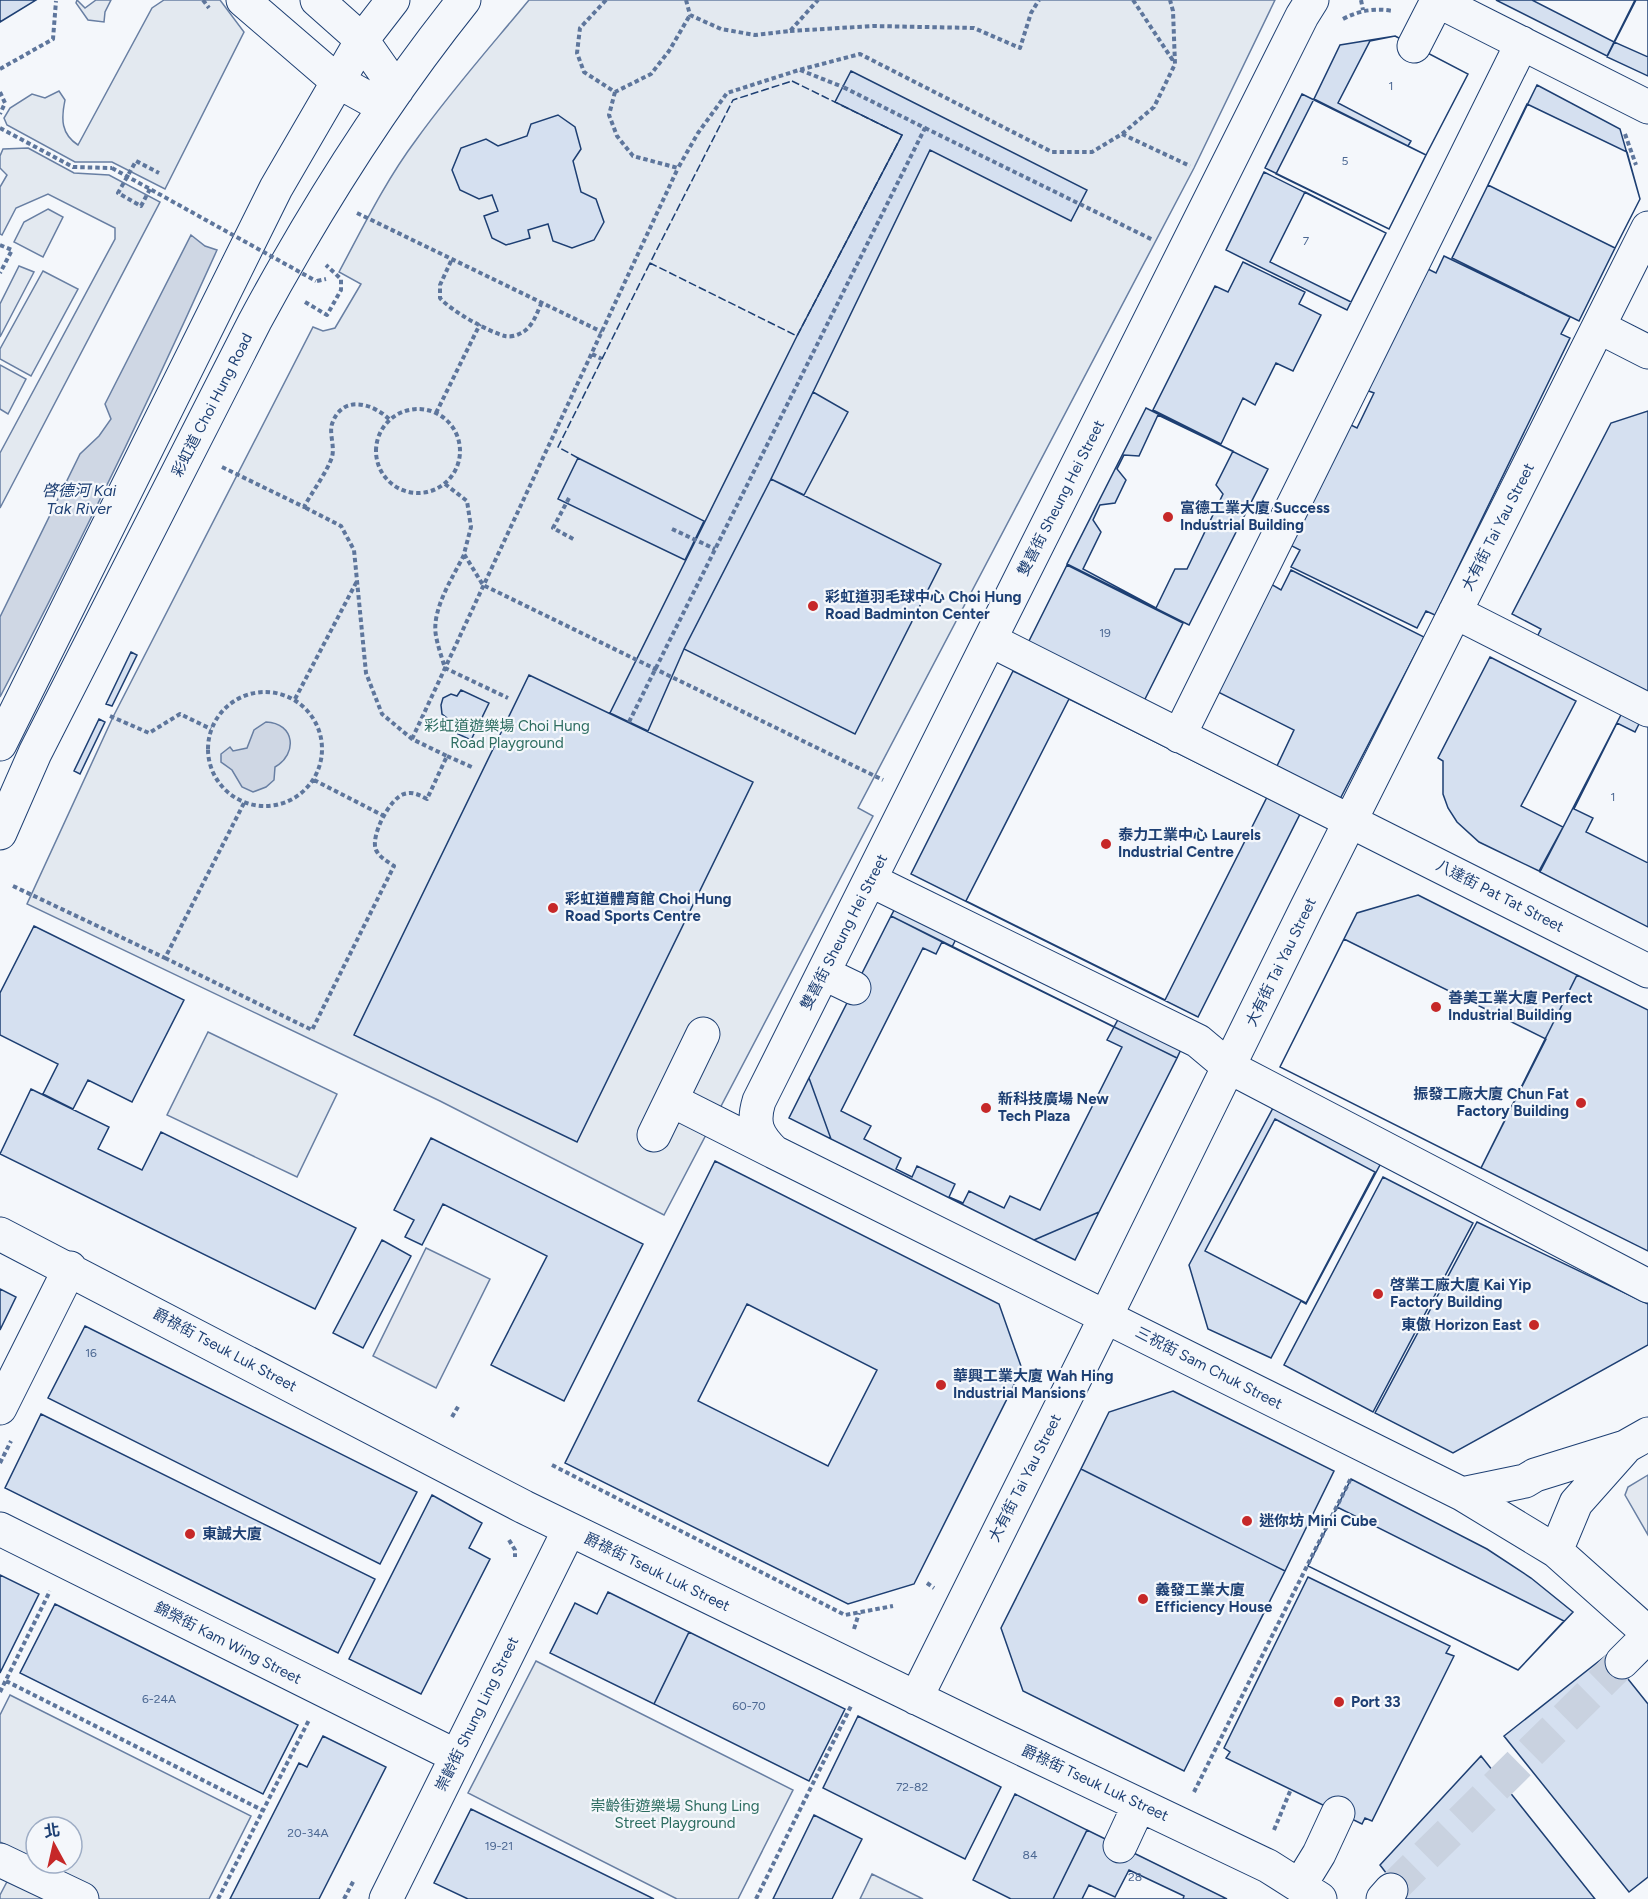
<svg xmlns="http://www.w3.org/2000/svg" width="1648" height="1899" font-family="Figtree,'Noto Sans TC',sans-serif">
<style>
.green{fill:#e3e9f0;stroke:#687fa3;stroke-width:1.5;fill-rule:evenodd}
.parking{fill:#e3e8f0;stroke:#687fa3;stroke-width:1.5}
.water{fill:#cfd7e4;stroke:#687fa3;stroke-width:1.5}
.building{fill:#d5e0f0;stroke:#1d3f73;stroke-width:1.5;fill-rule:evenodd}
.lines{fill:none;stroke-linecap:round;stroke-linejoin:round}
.minor-tunnel{stroke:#c9d2e0;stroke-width:33;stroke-dasharray:33 16;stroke-linecap:butt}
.minor-casing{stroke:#1d3f73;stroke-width:35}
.major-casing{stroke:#1d3f73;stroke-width:35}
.path{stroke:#5e769c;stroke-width:4;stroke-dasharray:4.5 3;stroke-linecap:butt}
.minor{stroke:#f4f7fb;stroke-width:33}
.major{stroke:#f4f7fb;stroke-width:33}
.path-bridge{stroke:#5e769c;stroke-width:4;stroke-dasharray:4.5 3;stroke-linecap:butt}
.fence{stroke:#1d3f73;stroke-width:1.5;stroke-dasharray:8 3;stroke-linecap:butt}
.poi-dot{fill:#c62828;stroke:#f4f7fb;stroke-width:2}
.labels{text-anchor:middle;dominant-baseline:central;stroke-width:4.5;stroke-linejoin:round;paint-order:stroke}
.number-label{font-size:12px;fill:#4b6792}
.street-label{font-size:15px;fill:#1d3f73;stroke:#f4f7fb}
.poi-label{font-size:15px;font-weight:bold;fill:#1d3f73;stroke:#f4f7fb;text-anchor:start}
.park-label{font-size:15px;fill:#2c6c60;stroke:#f4f7fb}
.water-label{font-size:16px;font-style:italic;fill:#1d3f73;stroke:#f4f7fb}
</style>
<rect width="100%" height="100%" fill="#f4f7fb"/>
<path class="green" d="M77 0 85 8 96 0H111L105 12 104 22 88 20 76 3Z
M164 0H220L244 32 165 189 112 162H75L7 125 4 118 10 108 32 94 45 98 59 91 65 100C61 119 61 134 78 145L152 8Z
M529 0H1275L1194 168 858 808 873 816 664 1215 440 1101 27 904 113 717 313 327 323 331 335 328 361 284 339 272C363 227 386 180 416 140 451 91 491 46 529 0Z
M28 148 74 173 109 175 160 202 0 508V453L115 239V228L48 194 16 208 2 235 0 234V187L7 175 0 168V156L3 149Z
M48 209 63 217 43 257 14 242 24 222Z
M19 266 34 272 0 337V304Z
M43 271 78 289 31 376 0 359V349Z
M0 365 26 379 8 414 0 409Z
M208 1032 337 1094 297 1177 167 1115Z
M536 1661 793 1790 738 1899H677L468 1793Z
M10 1695 251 1816 209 1899H0V1895L22 1853 0 1842V1715ZM36 1827H72V1863H36Z
M872 1874 923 1899H860Z"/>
<path class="parking" d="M426 1248 490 1279 436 1388 373 1356Z
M1648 1475V1535L1625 1495 1628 1487Z"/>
<path class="water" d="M191 235 205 246 217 250C149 401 77 550 0 697V617L80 454 99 436 111 419 105 404Z
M266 722C295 723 298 754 275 767L274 780 266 787 253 792 242 787 232 770 221 762V754L230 747 233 751 247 748 254 730Z"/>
<path class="building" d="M0 0H36L0 22Z
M1496 0H1635L1607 56Z
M1532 0H1635L1614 42Z
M1636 0H1648V76L1607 57Z
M1636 0H1648V57L1614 42Z
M1395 36 1468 74 1426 155 1314 99 1340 45Z
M1395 36 1468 74 1426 155 1408 146 1411 141 1338 103 1370 41Z
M851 71 1087 190 1071 221 930 150 771 479 684 649 648 731 610 713 797 336 902 135 835 102Z
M1537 85 1620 129 1640 199 1615 248 1488 185Z
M1302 94 1426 155 1389 229 1265 168Z
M1314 99 1426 155 1389 229 1276 174Z
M1527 104 1627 152 1640 199 1615 248 1488 185Z
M558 115 575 127 581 149 573 161 581 192 596 199 604 222 594 240 572 248 553 241 548 224 528 230 530 238 506 245 492 238 484 216 498 211 492 195 479 199 460 190 452 170 461 148 486 139 498 146 527 136 531 124Z
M1264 172 1386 233 1347 310 1226 250Z
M1488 185 1615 248 1579 321 1452 258Z
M1305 192 1386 233 1351 302 1270 262Z
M1444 256 1570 317 1561 334 1570 338 1435 615 1426 611 1417 628 1291 567 1300 550 1290 545 1349 424 1357 428 1374 393 1366 390 1426 268 1436 273Z
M1243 262 1305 292 1299 304 1321 315 1293 371 1276 363 1255 405 1243 398 1221 444 1153 410 1215 286 1228 292Z
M813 392 848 412 804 495 771 479Z
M1146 408 1268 469 1189 625 1067 564Z
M1648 411V699L1535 641 1541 629 1512 614 1611 423Z
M1158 415 1233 451 1216 485 1223 494 1187 569H1175L1156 608 1083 569 1101 532 1093 520 1100 505 1115 503 1126 480 1117 469 1124 455 1139 456Z
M578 458 704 521 685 560 558 499Z
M771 479 941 564 855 734 684 649Z
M1067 565 1183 623 1144 701 1028 643Z
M1291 570 1424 637 1340 799 1277 766 1294 730 1216 691 1271 584 1281 590Z
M131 652 137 655 112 706 106 704Z
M1490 657 1576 701 1521 806 1563 827 1539 871 1479 842 1457 822 1448 808 1443 794V761L1438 758Z
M1013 671 1300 814 1198 1017 911 874Z
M529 675 753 782 577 1142 354 1035Z
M461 690 489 703 471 740 443 727 447 718 442 714 441 705 443 698 451 694 457 696Z
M1069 699 1267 797 1165 1000 966 901Z
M1624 709 1648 721V927L1540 872Z
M99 719 105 722 80 774 74 771Z
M1641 720 1648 723V863L1586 832 1593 818 1574 809 1617 723 1635 732Z
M1418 895 1577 975 1481 1168 1280 1067 1357 913Z
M898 903 959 933 952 947 891 916Z
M891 916 1177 1058 1099 1212 1034 1240 831 1139 809 1078Z
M34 926 184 1000 132 1102 88 1080 73 1109 43 1094 58 1064 0 1035V993Z
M1344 939 1546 1039 1481 1168 1280 1067Z
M942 942 1114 1027 1107 1040 1122 1047 1040 1210 1010 1196 1004 1208 969 1191 963 1203 949 1197 955 1184 917 1166 912 1177 896 1169 901 1158 864 1139 871 1126 841 1111 923 948 936 954Z
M1577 975 1648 1010V1251L1481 1168Z
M1121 1014 1183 1045 1177 1058 1114 1027Z
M809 1078 831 1139 789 1118Z
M31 1089 109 1127 98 1149 142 1170 161 1132 356 1228 315 1309 0 1154Z
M1273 1108 1381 1163 1306 1304 1301 1301 1271 1358 1208 1329 1189 1265Z
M1275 1119 1375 1172 1306 1303 1205 1251Z
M431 1138 643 1244 564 1401 491 1365 547 1256 443 1204 422 1245 405 1237 414 1220 394 1210Z
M715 1161 999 1304 1022 1369 914 1584 848 1604 565 1463ZM747 1304 877 1370 828 1466 698 1401Z
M1383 1177 1473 1223 1373 1412 1284 1365Z
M1099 1212 1075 1260 1034 1240Z
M1477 1222 1648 1304V1345L1453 1453 1375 1413Z
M382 1240 411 1256 363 1348 333 1333Z
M0 1289 16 1297 0 1330Z
M85 1326 417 1492 380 1564 48 1398Z
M1173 1391 1334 1471 1285 1571 1081 1469 1109 1412Z
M41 1414 375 1579 338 1653 5 1488Z
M1081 1469 1285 1571 1184 1771 1023 1691 1001 1628Z
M1351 1479 1487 1549 1531 1578 1573 1612 1518 1670 1308 1566Z
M432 1495 482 1523 469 1548 490 1559 421 1694 349 1659Z
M1337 1507 1564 1621 1518 1670 1308 1566Z
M0 1575 39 1594 0 1673Z
M1308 1577 1450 1646 1446 1653 1454 1656 1372 1821 1365 1818 1362 1824 1226 1758 1230 1752 1224 1748Z
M608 1592 689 1632 654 1704 550 1653 575 1603 597 1614Z
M55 1604 298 1725 263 1794 20 1673Z
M689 1632 845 1709 809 1781 654 1704Z
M1608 1654 1648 1704V1877L1629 1892 1504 1736Z
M858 1716 1001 1787 965 1859 823 1788Z
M323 1736 386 1767 319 1899H230L299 1763 307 1767Z
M1481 1756 1595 1899H1406L1380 1865Z
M1015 1794 1087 1830 1053 1899H1011L973 1880Z
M471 1809 654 1899H468L434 1883Z
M814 1815 862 1839 832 1899H773Z
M1087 1830 1227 1899H1053Z
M1129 1870 1184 1896 1183 1899H1082L1089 1885 1115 1897Z"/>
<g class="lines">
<path class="minor-tunnel" d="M1391 1890 1622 1662"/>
<g class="minor-casing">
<path id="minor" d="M1312 0 1302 16 759 1101C752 1124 757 1135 774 1152L1462 1494 1556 1551 1648 1633
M1436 0 1648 107
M1414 46 1437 1
M1599 327 1648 352
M1455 612 1648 710
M990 640 1648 971
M1179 736 1522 43
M870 880 1198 1041 1229 1067 1648 1286
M823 973 854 988
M671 1100 774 1152
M654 1135 703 1034
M0 1234 524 1507 995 1736 1268 1866 1320 1899
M0 1408 70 1268
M1462 1494 1525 1481 1535 1475 1625 1447 1648 1434
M0 1529 456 1756
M1556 1551 1576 1503 1624 1449
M1622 1662 1648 1636
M916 1698 1106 1316 1306 909 1648 228
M1120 1846 1139 1805
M0 1860 82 1899
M1300 1885 1319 1854 1338 1813
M386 1899 569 1530
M1383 1899 1391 1890"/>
</g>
<g class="major-casing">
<path id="major" d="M243 0 337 81 384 107
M317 0 362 40 397 90
M0 744 276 188 362 40 393 0
M0 833 35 753 255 321C316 208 384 100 464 0"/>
</g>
<path class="path" d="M203 0 209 8
M606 0 580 28 577 53 584 72 615 92 651 74 669 51 690 15
M686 0 690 15 721 29 755 35 790 31 818 0
M1133 0 1174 62
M1361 0 1363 10
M1343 19C1360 10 1375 8 1393 11
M790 31 873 26 974 28 1020 48 1031 13 1039 0
M0 69 53 39 56 1
M800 70 843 87
M0 92 5 103 0 114
M615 92 609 115 617 136 633 156 678 168 698 133 727 93 799 70 860 54 1052 152H1092L1122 134 1154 107 1175 64 1173 11 1170 0
M0 128 73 167 112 168
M925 128 1153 240
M1122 134 1190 166
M1625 134 1636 165
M150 189 141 206 118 193 136 161 159 173
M357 213 602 332
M0 245 12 250 0 273
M451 261 440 285V298C451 311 489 332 505 336 509 337 516 336 519 334 532 329 536 315 541 304
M317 281 326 279
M305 302 327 315 341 290V279L326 265
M592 354 602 359
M376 451a42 42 0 1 1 84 0a42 42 0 1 1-84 0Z
M436 413 480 324
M222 467 304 507C312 492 327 472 332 457 335 446 329 434 332 424 342 394 373 403 390 420
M445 484 467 501 471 527 464 554 483 585 883 780
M569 498 553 528 575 540
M672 529 715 549
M464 555C453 577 431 610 436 636 438 647 442 658 445 668L508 698
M208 749a57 57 0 1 1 114 0a57 57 0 1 1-114 0Z
M295 699 357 581
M110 716 149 733 180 714 211 729
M412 739 678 168
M447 756 474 768
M314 780 384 816
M13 886 165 958 244 803
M165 958 312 1030 394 866C387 861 380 858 376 850 370 836 390 798 404 794 413 791 419 795 427 799L447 756 412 739 382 714 366 673 354 550 341 526 304 507
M452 1417 459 1405
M0 1463 11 1441
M552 1465 845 1615 893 1606
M509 1540 515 1550V1557
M927 1583 934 1588
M854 1629 859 1613
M6 1681 262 1810
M0 1692 50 1591
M1194 1792 1351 1478
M1274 1830 1291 1789
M218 1899 309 1720
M344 1899 354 1880
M756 1899 851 1706"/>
<use href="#minor" class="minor"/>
<use href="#major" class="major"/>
<path class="path-bridge" d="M112 168 316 281
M629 722 925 128 843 87"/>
<path class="fence" d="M792 81 902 135 797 336 650 263 733 100Z
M578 458 558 447 650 263 652 264"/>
</g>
<g class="poi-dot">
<circle cx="1168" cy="517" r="6"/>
<circle cx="813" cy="606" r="6"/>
<circle cx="1106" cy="844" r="6"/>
<circle cx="553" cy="908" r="6"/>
<circle cx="1436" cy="1007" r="6"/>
<circle cx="1581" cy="1103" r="6"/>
<circle cx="986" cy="1108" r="6"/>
<circle cx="1378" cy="1294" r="6"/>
<circle cx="1534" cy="1325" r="6"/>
<circle cx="941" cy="1385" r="6"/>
<circle cx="1247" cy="1521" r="6"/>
<circle cx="190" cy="1534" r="6"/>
<circle cx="1143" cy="1599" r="6"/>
<circle cx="1339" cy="1702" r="6"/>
</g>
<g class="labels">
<g class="number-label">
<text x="1391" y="86">1</text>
<text x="1345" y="161">5</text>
<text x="1306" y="241">7</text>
<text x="1105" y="633">19</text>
<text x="1613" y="797">1</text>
<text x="91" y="1353">16</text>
<text x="159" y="1699">6-24A</text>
<text x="749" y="1706">60-70</text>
<text x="912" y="1787">72-82</text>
<text x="308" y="1833">20-34A</text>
<text x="499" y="1846">19-21</text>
<text x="1030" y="1855">84</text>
<text x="1135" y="1877">28</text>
</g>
<g class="street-label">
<text transform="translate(212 405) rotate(-63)">彩虹道 Choi Hung Road</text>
<text transform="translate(1061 498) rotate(-63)">雙喜街 Sheung Hei Street</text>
<text transform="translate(1498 527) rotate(-63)">大有街 Tai Yau Street</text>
<text transform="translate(1500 896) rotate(27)">八達街 Pat Tat Street</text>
<text transform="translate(844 932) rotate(-63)">雙喜街 Sheung Hei Street</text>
<text transform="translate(1281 962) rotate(-64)">大有街 Tai Yau Street</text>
<text transform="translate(225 1350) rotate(28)">爵祿街 Tseuk Luk Street</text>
<text transform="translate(1209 1368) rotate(27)">三祝街 Sam Chuk Street</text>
<text transform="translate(1025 1478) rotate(-63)">大有街 Tai Yau Street</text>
<text transform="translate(657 1572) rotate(26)">爵祿街 Tseuk Luk Street</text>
<text transform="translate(228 1643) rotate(27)">錦榮街 Kam Wing Street</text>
<text transform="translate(477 1714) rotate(-64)">崇齡街 Shung Ling Street</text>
<text transform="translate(1095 1783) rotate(25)">爵祿街 Tseuk Luk Street</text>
</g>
<g class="poi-label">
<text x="1180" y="508">富德工業大廈 Success<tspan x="1180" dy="17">Industrial Building</tspan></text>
<text x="825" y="597">彩虹道羽毛球中心 Choi Hung<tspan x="825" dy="17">Road Badminton Center</tspan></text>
<text x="1118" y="835">泰力工業中心 Laurels<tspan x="1118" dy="17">Industrial Centre</tspan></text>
<text x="565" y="899">彩虹道體育館 Choi Hung<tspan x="565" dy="17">Road Sports Centre</tspan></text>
<text x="1448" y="998">善美工業大廈 Perfect<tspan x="1448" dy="17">Industrial Building</tspan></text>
<text x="1569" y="1094" text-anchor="end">振發工廠大廈 Chun Fat<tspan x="1569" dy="17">Factory Building</tspan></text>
<text x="998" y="1099">新科技廣場 New<tspan x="998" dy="17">Tech Plaza</tspan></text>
<text x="1390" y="1285">啓業工廠大廈 Kai Yip<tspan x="1390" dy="17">Factory Building</tspan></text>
<text x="1522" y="1325" text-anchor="end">東傲 Horizon East</text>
<text x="953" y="1376">華興工業大廈 Wah Hing<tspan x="953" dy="17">Industrial Mansions</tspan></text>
<text x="1259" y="1521">迷你坊 Mini Cube</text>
<text x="202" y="1534">東誠大廈</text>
<text x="1155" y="1590">義發工業大廈<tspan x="1155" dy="17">Efficiency House</tspan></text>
<text x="1351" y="1702">Port 33</text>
</g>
<g class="park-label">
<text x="507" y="726">彩虹道遊樂場 Choi Hung<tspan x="507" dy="17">Road Playground</tspan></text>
<text x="675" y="1806">崇齡街遊樂場 Shung Ling<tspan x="675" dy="17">Street Playground</tspan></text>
</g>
<g class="water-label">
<text x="79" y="490">啓德河 Kai<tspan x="79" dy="18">Tak River</tspan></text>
</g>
</g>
<g transform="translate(54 1845) rotate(352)"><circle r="28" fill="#f4f7fb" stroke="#9eadc5" stroke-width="1.5"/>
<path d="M0-4.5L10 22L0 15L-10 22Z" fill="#c62828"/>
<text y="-9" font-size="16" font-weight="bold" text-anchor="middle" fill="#1d3f73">北</text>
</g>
</svg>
